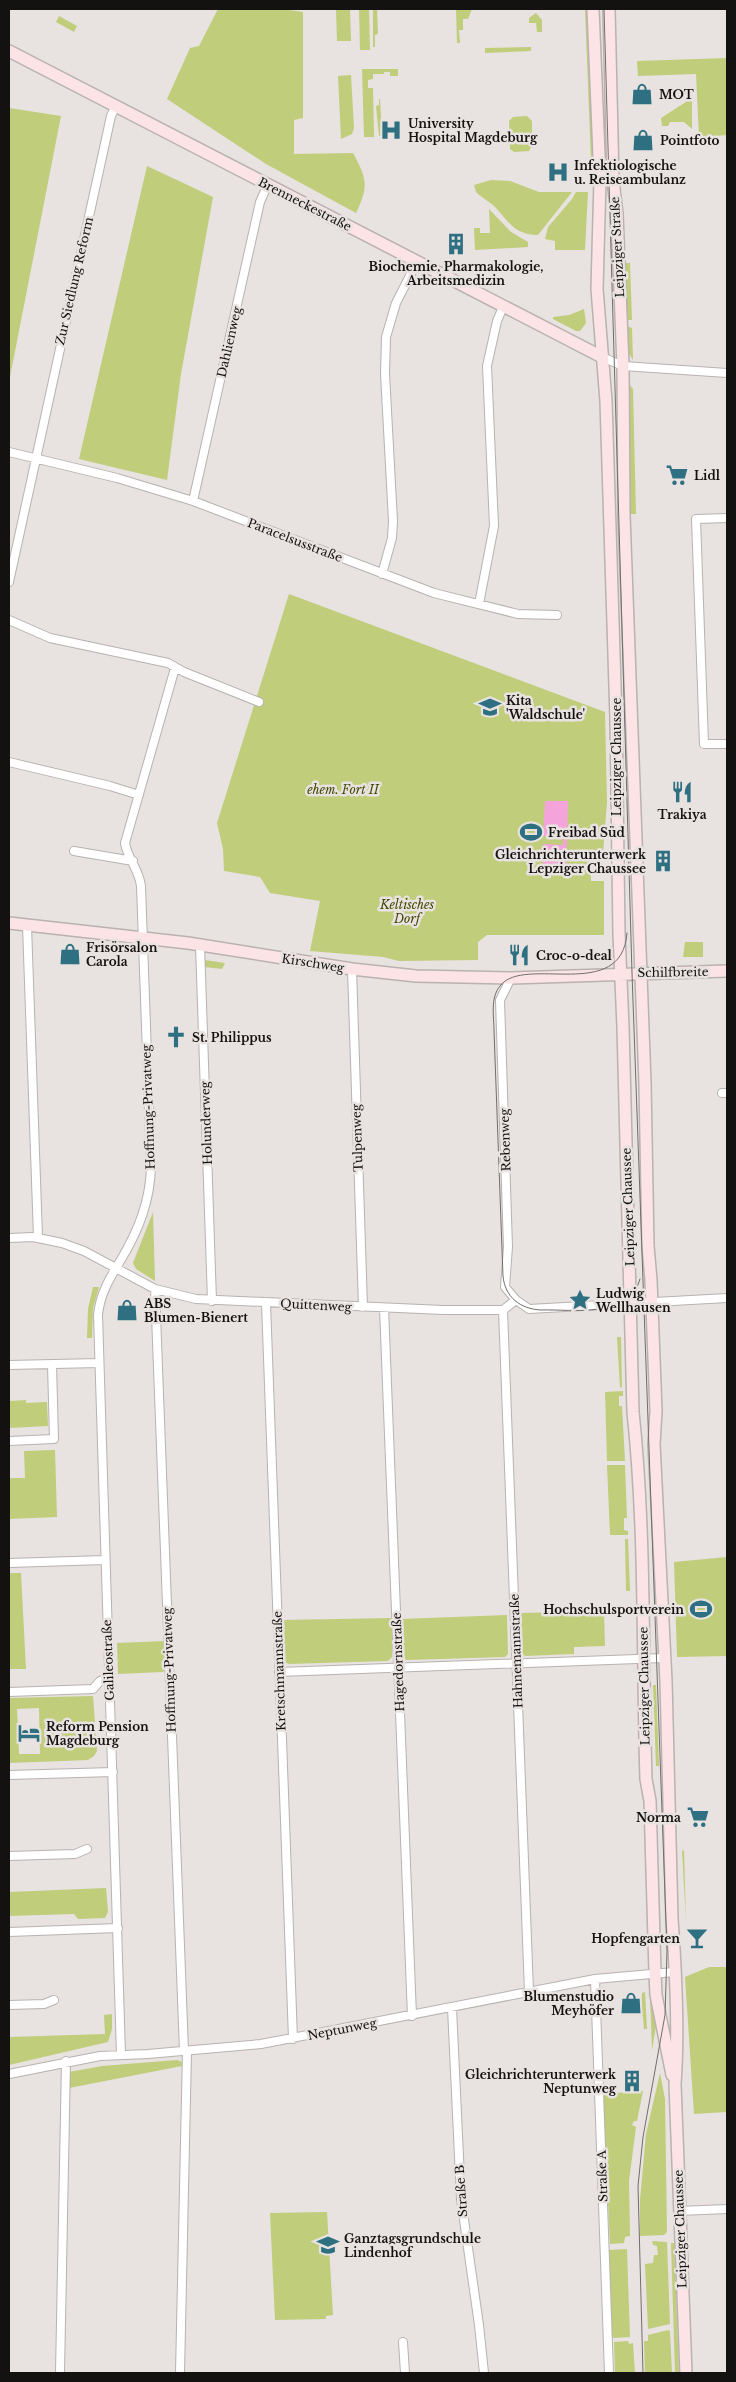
<svg xmlns="http://www.w3.org/2000/svg" width="736" height="2382" font-family="'Libre Baskerville',serif">
<style>
.green{fill:#c0cd7a;fill-rule:evenodd}
.water{fill:#f5a3db}
.lines{fill:none;stroke-linecap:round;stroke-linejoin:round}
.street-casing{stroke:#b8b2b0;stroke-width:10}
.secondary-casing{stroke:#b8b2b0;stroke-width:14}
.street{stroke:#fff;stroke-width:8}
.secondary{stroke:#fce4e6;stroke-width:11}
.tram{stroke:#726e6c;stroke-width:1}
.labels{text-anchor:middle;dominant-baseline:central;stroke-width:5;stroke-linejoin:round;paint-order:stroke}
.poi-label{font-size:12px;font-weight:bold;fill:#141211;stroke:#e8e2e0;text-anchor:start}
.street-label{font-size:12px;fill:#141211;stroke:#e8e2e0}
.park-label{font-size:12px;font-style:italic;fill:#414900;stroke:#e8e2e0}
</style>
<rect width="100%" height="100%" fill="#e8e2e0"/>
<path class="green" d="M218 9H282L303 12V118L294 120V154L353 153C367 179 369 186 356 213L266 164 167 99 190 48 199 46Z
M336 9H350L351 41H337Z
M359 9H369L370 50H360Z
M373 9H377L378 34 375 35V47H373Z
M456 9H472L468 19H463V30H459L460 43H457Z
M585 9H587L594 186H592Z
M536 13 542 20V32H537L536 23H529V18Z
M59 16 77 26 74 32 56 22Z
M531 47V51L485 53V48Z
M727 58V135L699 137 696 74 638 76 637 61Z
M362 69H398V76H390V72H384V74H373V79L368 80V88H373L374 137H364Z
M351 75 354 128 352 134 341 139 338 76Z
M379 99H380L382 136H379L376 106 379 105Z
M689 100H692V129L684 122H670L668 126H662L661 118Z
M9 108 61 116 9 382Z
M527 116 532 121V146L529 151 514 152 510 149 509 121 513 117Z
M147 166 213 197 181 374 167 480 79 459Z
M491 180 510 181 539 192H572L538 235C516 235 510 224 497 209 491 202 482 198 476 192L474 185Z
M576 192H588L585 250H555V241L545 239 548 227 572 199Z
M489 209 511 232 528 242V247L475 250 474 228H480V233H490Z
M625 263H630L632 320H627Z
M584 309 586 323 580 331H576L553 319V317L569 315Z
M627 326 632 328 633 360 628 352Z
M629 384 633 389 636 514H630Z
M289 594 605 712 607 802 603 854H590L591 881H604V935H487L478 942V960L399 961 383 957 310 951 320 901 270 893 260 877 224 871 223 849 217 823Z
M685 942H703V957H683Z
M205 960 225 963 222 969 204 967Z
M153 1212 155 1281 136 1269 133 1263Z
M93 1287H99L93 1308 92 1338H87L88 1309Z
M617 1337H621L622 1388 620 1387Z
M623 1391V1396H619V1406H622L625 1461H607L605 1392Z
M26 1400V1403L47 1402 48 1426 9 1428V1401Z
M55 1450 57 1517 9 1519V1478H25L24 1451Z
M607 1465H625L627 1518H624V1530L628 1531V1535H610Z
M625 1539H628L630 1591H626Z
M727 1557V1656L677 1657 674 1562Z
M9 1573H21L26 1669H9Z
M604 1611 605 1646 574 1647V1654L525 1656 521 1652 520 1613Z
M507 1615 508 1654 505 1657 406 1660 402 1655 401 1619Z
M392 1618V1657L388 1661 289 1664 284 1662 282 1620Z
M165 1641 166 1669 163 1672 118 1674 117 1643Z
M653 1685H656L659 1766H656Z
M93 1696 97 1751 94 1756 88 1760 9 1763V1698ZM39 1708 40 1754H19L17 1709Z
M684 1850 686 1922 682 1851Z
M106 1888 108 1912 105 1918 78 1919 74 1914 9 1916V1892Z
M709 1967H727V2112L694 2114 685 1977Z
M651 1989 657 2020 652 2050 650 1995Z
M645 1992 647 2029H644L643 2017 641 2014 642 1993Z
M112 2014V2029L108 2042 9 2065V2037L105 2034 104 2015Z
M177 2060 182 2062V2066L69 2088V2072L102 2066Z
M660 2073 665 2099 667 2232 664 2235 640 2236V2200L646 2134Z
M643 2091 637 2121H634L632 2125 636 2127 629 2181 630 2236 625 2237 624 2243 610 2244 603 2094Z
M327 2212 333 2315 326 2316V2319L275 2320 270 2213Z
M652 2241 667 2242 670 2324 648 2329 645 2264 653 2263 654 2255H658L657 2246 653 2245Z
M671 2243H674L679 2373H675Z
M627 2249 630 2337 614 2338 612 2336 609 2250Z
M668 2330 670 2331 672 2373H645L644 2341H648V2335Z
M628 2341 629 2344 633 2343 635 2373H615L614 2342Z"/>
<path class="water" d="M545 801H568L566 871H547L543 868V844L563 845V837L543 836Z"/>
<g class="lines">
<g class="street-casing">
<path id="street" d="M602 357 623 366 727 373
M9 452 117 478 193 501 434 593 518 614 557 615
M193 501 260 202 268 184
M727 518 696 519 704 744H727
M382 574 392 538 393 521 385 374 386 337 396 303 417 262
M9 582 111 116 116 105
M479 604 494 526 487 366 497 321 503 307
M9 620 50 638 168 663 184 672 259 702
M9 762 110 786 139 795
M74 851 133 861
M27 926 38 1237
M200 945 212 1301
M352 969 363 1307
M511 978 500 1000 508 1247 505 1287 516 1300 529 1309 727 1298
M722 1093H727
M9 1238 33 1237 62 1243 84 1251 155 1289 196 1299 443 1310H503L516 1300
M155 1289 184 2051
M266 1303 293 2039
M384 1308 412 2016
M503 1310 529 1992
M9 1365 99 1363
M9 1441 54 1439 52 1364
M9 1563 105 1560
M279 1672 664 1658
M9 1692 93 1689 100 1681 108 1678
M9 1775 113 1772
M9 1856 75 1854 87 1849
M9 1932 118 1928
M595 1979 609 2373
M9 2005 44 2004 54 2000
M452 2008 461 2199 479 2325 484 2373
M121 2055 98 1315C100 1293 111 1276 122 1258 139 1229 150 1201 151 1167L141 886C139 869 127 858 125 843L175 668
M9 2074 100 2056 148 2054 261 2044 595 1979 674 1972
M679 2211 727 2209
M403 2342 405 2373
M60 2373 66 2061
M180 2373 187 2051"/>
</g>
<g class="secondary-casing">
<path id="secondary" d="M593 9 600 180 597 289 606 401 616 718 619 934 623 1027 633 1412C646 1533 642 1657 646 1779L650 1801 655 1973 656 1995 672 2075
M609 9 613 180 617 214 623 366 624 515 645 1083 648 1246 651 1280 656 1411 654 1444 666 1681 672 1919C676 1973 679 2030 675 2084L686 2373
M9 51 602 357
M9 923 188 943 352 969 416 976 511 978 727 971"/>
</g>
<use href="#street" class="street"/>
<use href="#secondary" class="secondary"/>
<path class="tram" d="M604 9 632 973 667 1951 665 2015 643 2137 638 2186 643 2373
M627 933C622 1004 524 954 500 986 490 998 494 1017 494 1031L503 1276C505 1297 520 1309 541 1310 573 1309 630 1319 640 1279"/>
</g>
<defs>
<g id="shop-bare" transform="scale(1.725)"><path d="M-5-2.5h2.3a2.7 3.5 0 0 1 5.4 0H5L5.5 6h-11ZM-1.5-2.5h3a1.5 2.3 0 0 0-3 0Z" fill="#2e7082" stroke="#e8e2e0" stroke-width="2.5" paint-order="stroke"/></g>
<g id="hospital-bare" transform="scale(1.725)"><path d="M-5-5h3v3.5h4V-5h3V5h-3V1.5h-4V5h-3Z" fill="#2e7082" stroke="#e8e2e0" stroke-width="2.5" paint-order="stroke"/></g>
<g id="building-bare" transform="scale(1.725)"><path d="M-4-6H4V6H1V3H-1V6H-4ZM-2.5-4.3h1.7v1.8h-1.7ZM.8-4.3h1.7v1.8H.8ZM-2.5-1h1.7V.8h-1.7ZM.8-1h1.7V.8H.8Z" fill="#2e7082" stroke="#e8e2e0" stroke-width="2.5" paint-order="stroke"/></g>
<g id="supermarket-bare" transform="scale(1.725)"><path d="M-6-5.5h2.5l.6 2H6L4.5 2H-2.5L-4.4-4H-6ZM-1.5 3.2a1.3 1.3 0 1 0 .1 0ZM3 3.2a1.3 1.3 0 1 0 .1 0Z" fill="#2e7082" stroke="#e8e2e0" stroke-width="2.5" paint-order="stroke"/></g>
<g id="school-bare" transform="scale(1.725)"><path d="M0-5L7-2L0 1L-7-2ZM-4 1L0 2.5L4 1V4Q0 6-4 4Z" fill="#2e7082" stroke="#e8e2e0" stroke-width="2.5" paint-order="stroke"/></g>
<g id="restaurant-bare" transform="scale(1.725)"><path d="M-5-6h1v4h1v-4h1v4h1v-4h1v5L-1.5 .5V6h-2V.5L-5-1ZM5-6V6H3V1.5H1.5Q1.5-4 5-6Z" fill="#2e7082" stroke="#e8e2e0" stroke-width="2.5" paint-order="stroke"/></g>
<g id="stadium-bare" transform="scale(1.725)"><path d="M0-5a6.5 5 0 1 0 0 10a6.5 5 0 1 0 0-10ZM-3.5-1.8h7v3.6h-7Z" fill="#2e7082" stroke="#e8e2e0" stroke-width="2.5" paint-order="stroke"/></g>
<g id="church-bare" transform="scale(1.725)"><path d="M-1.2-6h2.4v3.5h3.3v2.4h-3.3V6h-2.4V-.1h-3.3v-2.4h3.3Z" fill="#2e7082" stroke="#e8e2e0" stroke-width="2.5" paint-order="stroke"/></g>
<g id="sight-bare" transform="scale(1.725)"><path d="M0-6L1.8-2.2L6-1.7L2.9 1.2L3.7 5.4L0 3.3L-3.7 5.4L-2.9 1.2L-6-1.7L-1.8-2.2Z" fill="#2e7082" stroke="#e8e2e0" stroke-width="2.5" paint-order="stroke"/></g>
<g id="hotel-bare" transform="scale(1.725)"><path d="M-6-4.5h1.5V1H6V5H4.5V3h-9V5H-6ZM-4 0a1.8 1.8 0 1 1 3.6 0ZM.5 0V-2.5h3Q6-2.5 6 0Z" fill="#2e7082" stroke="#e8e2e0" stroke-width="2.5" paint-order="stroke"/></g>
<g id="bar-bare" transform="scale(1.725)"><path d="M-6-5H6L.8 .8V4.5H3.5V6h-7V4.5H-.8V.8Z" fill="#2e7082" stroke="#e8e2e0" stroke-width="2.5" paint-order="stroke"/></g>
</defs>
<g fill-rule="evenodd">
<use href="#shop-bare" x="642" y="94"/>
<use href="#hospital-bare" x="391" y="130"/>
<use href="#shop-bare" x="643" y="140"/>
<use href="#hospital-bare" x="558" y="172"/>
<use href="#building-bare" x="456" y="244"/>
<use href="#supermarket-bare" x="677" y="475"/>
<use href="#school-bare" x="490" y="707"/>
<use href="#restaurant-bare" x="682" y="792"/>
<use href="#stadium-bare" x="531" y="832"/>
<use href="#building-bare" x="663" y="861"/>
<use href="#shop-bare" x="70" y="954"/>
<use href="#restaurant-bare" x="519" y="955"/>
<use href="#church-bare" x="176" y="1037"/>
<use href="#sight-bare" x="580" y="1300"/>
<use href="#shop-bare" x="127" y="1310"/>
<use href="#stadium-bare" x="701" y="1609"/>
<use href="#hotel-bare" x="29" y="1733"/>
<use href="#supermarket-bare" x="698" y="1817"/>
<use href="#bar-bare" x="697" y="1938"/>
<use href="#shop-bare" x="631" y="2003"/>
<use href="#building-bare" x="632" y="2081"/>
<use href="#school-bare" x="328" y="2245"/>
</g>
<g class="labels">
<g class="poi-label">
<text x="659" y="94">MOT</text>
<text x="408" y="123">University<tspan x="408" dy="14">Hospital Magdeburg</tspan></text>
<text x="660" y="140">Pointfoto</text>
<text x="574" y="165">Infektiologische<tspan x="574" dy="14">u. Reiseambulanz</tspan></text>
<text x="456" y="266" text-anchor="middle">Biochemie, Pharmakologie,<tspan x="456" dy="14">Arbeitsmedizin</tspan></text>
<text x="694" y="475">Lidl</text>
<text x="506" y="700">Kita<tspan x="506" dy="14">'Waldschule'</tspan></text>
<text x="682" y="814" text-anchor="middle">Trakiya</text>
<text x="548" y="832">Freibad Süd</text>
<text x="646" y="854" text-anchor="end">Gleichrichterunterwerk<tspan x="646" dy="14">Lepziger Chaussee</tspan></text>
<text x="86" y="947">Frisörsalon<tspan x="86" dy="14">Carola</tspan></text>
<text x="536" y="955">Croc-o-deal</text>
<text x="192" y="1037">St. Philippus</text>
<text x="596" y="1293">Ludwig<tspan x="596" dy="14">Wellhausen</tspan></text>
<text x="144" y="1303">ABS<tspan x="144" dy="14">Blumen-Bienert</tspan></text>
<text x="684" y="1609" text-anchor="end">Hochschulsportverein</text>
<text x="46" y="1726">Reform Pension<tspan x="46" dy="14">Magdeburg</tspan></text>
<text x="681" y="1817" text-anchor="end">Norma</text>
<text x="680" y="1938" text-anchor="end">Hopfengarten</text>
<text x="614" y="1996" text-anchor="end">Blumenstudio<tspan x="614" dy="14">Meyhöfer</tspan></text>
<text x="616" y="2074" text-anchor="end">Gleichrichterunterwerk<tspan x="616" dy="14">Neptunweg</tspan></text>
<text x="344" y="2238">Ganztagsgrundschule<tspan x="344" dy="14">Lindenhof</tspan></text>
</g>
<g class="street-label">
<text transform="translate(305 204) rotate(27)">Brenneckestraße</text>
<text transform="translate(617 247) rotate(-93)">Leipziger Straße</text>
<text transform="translate(74 281) rotate(-77)">Zur Siedlung Reform</text>
<text transform="translate(229 342) rotate(-77)">Dahlienweg</text>
<text transform="translate(295 540) rotate(21)">Paracelsusstraße</text>
<text transform="translate(616 757) rotate(-90)">Leipziger Chaussee</text>
<text transform="translate(313 963) rotate(9)">Kirschweg</text>
<text transform="translate(673 972) rotate(-1)">Schilfbreite</text>
<text transform="translate(148 1107) rotate(-92)">Hoffnung-Privatweg</text>
<text transform="translate(206 1123) rotate(-92)">Holunderweg</text>
<text transform="translate(357 1138) rotate(-92)">Tulpenweg</text>
<text transform="translate(505 1140) rotate(-92)">Rebenweg</text>
<text transform="translate(628 1207) rotate(-92)">Leipziger Chaussee</text>
<text transform="translate(316 1305) rotate(3)">Quittenweg</text>
<text transform="translate(516 1651) rotate(-92)">Hahnemannstraße</text>
<text transform="translate(108 1660) rotate(-92)">Galileostraße</text>
<text transform="translate(398 1662) rotate(-92)">Hagedornstraße</text>
<text transform="translate(169 1670) rotate(-92)">Hoffnung-Privatweg</text>
<text transform="translate(279 1671) rotate(-92)">Kretschmannstraße</text>
<text transform="translate(644 1686) rotate(-91)">Leipziger Chaussee</text>
<text transform="translate(342 2029) rotate(-11)">Neptunweg</text>
<text transform="translate(602 2176) rotate(-92)">Straße A</text>
<text transform="translate(461 2191) rotate(-94)">Straße B</text>
<text transform="translate(680 2229) rotate(-92)">Leipziger Chaussee</text>
</g>
<g class="park-label">
<text x="343" y="789">ehem. Fort II</text>
<text x="407" y="904">Keltisches<tspan x="407" dy="14">Dorf</tspan></text>
</g>
</g>
<rect width="736" height="2382" fill="none" stroke="#141211" stroke-width="20"/>
</svg>
